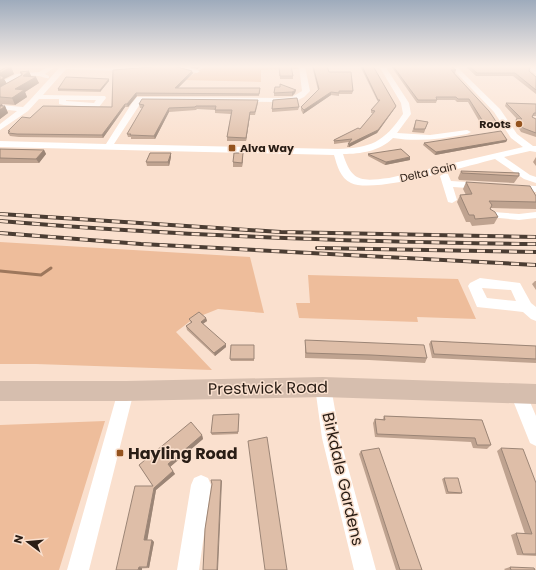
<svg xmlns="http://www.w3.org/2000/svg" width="536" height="570" font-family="Poppins,sans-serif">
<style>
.green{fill:#eebd9b}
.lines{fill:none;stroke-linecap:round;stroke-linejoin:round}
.stream{stroke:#9d775c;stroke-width:3}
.minor{fill:#fff;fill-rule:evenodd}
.major{fill:#d6beae;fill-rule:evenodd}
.rail-casing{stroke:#4b3d33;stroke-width:4}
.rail{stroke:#fae0ce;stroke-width:2.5;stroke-dasharray:8;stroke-linecap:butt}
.wall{fill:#bfa390}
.shaded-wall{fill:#9b8576}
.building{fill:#debea8;stroke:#9b8576}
.poi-dot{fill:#94531e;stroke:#fae0ce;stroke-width:1.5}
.labels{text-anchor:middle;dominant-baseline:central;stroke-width:3;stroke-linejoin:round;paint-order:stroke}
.far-poi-label{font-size:11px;font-weight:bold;fill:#291d15;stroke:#fae0ce;text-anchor:end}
.far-street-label{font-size:11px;fill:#291d15;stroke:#fae0ce}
.near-street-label{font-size:16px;fill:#291d15;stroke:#fae0ce}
.near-poi-label{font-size:16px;font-weight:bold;fill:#291d15;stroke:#fae0ce;text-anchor:start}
</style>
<rect width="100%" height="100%" fill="#fae0ce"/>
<path class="green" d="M206 66H297L298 69 261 70V82L184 80Z
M0 242 250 257 264 313 218 309 193 319 176 332 212 370 36 364H0Z
M308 275 458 279 476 319 417 317 418 322 299 318 296 303H310Z
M105 421 59 570H0V425Z"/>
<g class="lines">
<path class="stream" d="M0 271 41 275 51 268"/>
<path class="minor" d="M49 66H56L45 74 49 76V78C45 79 42 76 37 76 24 74 17 79 6 83L3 81 16 74 39 72Z
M61 66 121 67 155 66 152 68 121 71 66 69 43 95 105 96 106 98 99 107 64 105 59 104V99H39L28 111 0 130V124L17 111 0 109V105L23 107 30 100ZM66 100H96L94 103 66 101Z
M172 66H181L200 71 197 73Z
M299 66H305L310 91 304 97 298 100 281 102 142 101 114 144 338 149C371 148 384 142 403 114L401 103 379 66H385L409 103 411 114 397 133 430 135 467 130 471 132 467 134C442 139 418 142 393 138 380 151 361 154 343 154 352 183 362 181 389 178L523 147 511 138 494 112 450 66H456L500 109 517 134 533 146H536V152L530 151 504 157 530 175 536 177V183L524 179 495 159C467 166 374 194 351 183 340 178 337 165 334 155L0 147V141L106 144 132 103 137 97H140L281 98 292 97 302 91Z
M524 66H531L536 69V74Z
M445 173 448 174 451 181 482 183 487 186 482 189 453 187 457 200 452 203 448 202 440 176Z
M514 185 536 186V192L510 190 509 188 510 186Z
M493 212 519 214 536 212V218L519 220 489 217 488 215 489 213Z
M480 278 520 283 531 303 536 307V321L531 319 523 312 477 307 468 286 470 283ZM482 288 511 290 516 301 487 298Z
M323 380 329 382 331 387 340 438 376 570H354L322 438 315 387 317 382Z
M126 383 132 386 134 391 89 570H67L118 391 120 386Z
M518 385 524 388 536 416V446L530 443 510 393 512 388Z
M201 475 208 478 211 485 199 570H177L191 485 194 478Z"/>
<path class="major" d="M323 377 536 384V404L323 397 126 401H0V381H126Z"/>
<g class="rail-casing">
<path id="rail" d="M0 214 281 232 536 237
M0 221C178 236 357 242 536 244
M0 233 141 244 536 265
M317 248 536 252"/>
</g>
<use href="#rail" class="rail"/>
</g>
<path class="wall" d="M185 66H201L197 69Z
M279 66 293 76V79H280Z
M312 66H327L329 72 353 91 352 94H339V96L331 95 303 114 301 110V107L318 90Z
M360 66H373L396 106 395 108 377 133 349 147H347L348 144 349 142 334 144V140L360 129 373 113H371V110L378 102Z
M391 66H451L456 70 455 73H453L497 123 496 127 482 126 468 102H457L455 100H437L436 103H417Z
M465 66H527L529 71 536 77V94L513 76H476Z
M11 67 14 74 4 79 7 84 21 75 20 72 31 76 39 83 25 92 27 97 15 105 2 104 3 106H5L8 113 0 119V71Z
M152 67 193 73 178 88 260 90 259 96H137L128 107H125L103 138 19 137 10 136 8 133V131L30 118 112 107Z
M109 79V81L100 92 58 91V89Z
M296 90 295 93 292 96H274V93Z
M258 100V103L255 115H250L246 141H227V137L231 114 215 113V110L197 109 196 110 169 112 155 139H131V137H128L127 134 142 108H140L139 104Z
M506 103 536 104V116H533L532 117 536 119V137L521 132 515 122 516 119H517L505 106Z
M299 107 298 110 272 112V109Z
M416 120 428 122 424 133 412 132Z
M507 140 506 142 435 155 423 145 424 143Z
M0 149 44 150 46 154 39 163H0Z
M171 153V157L169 166H147L146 162Z
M368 154 410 160 385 165 368 156Z
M536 157V166L533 162Z
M243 158 242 167H233V162Z
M461 171 519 176 514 183 459 180 458 178Z
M466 182 536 196V209L491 208 490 209 498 217 494 224 472 226 470 222H466L457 202 460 195H466L463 189Z
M535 281H536V290L532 284Z
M206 318 207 321 203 324 226 347 215 356 187 330 186 326 191 323 189 319Z
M305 340 427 358 425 363 369 360 305 358Z
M431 341 536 346V363L432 358 429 344Z
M254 345V361H231L230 359Z
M239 414 238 434 212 435 211 433Z
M384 416 482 420 491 445 487 449 473 448 471 442 375 437 373 423 375 419H383Z
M202 435 203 439 170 467 175 474 156 490 147 540H152L154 542 149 568 116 570 153 486 139 465Z
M501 448 536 483V556L517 555 511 535 516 533 525 534 497 451Z
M361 451 422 570H396L359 454Z
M444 478 462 493 460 494H446L442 479Z
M510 567 535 570H505L504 569Z"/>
<path class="shaded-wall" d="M197 66H201L197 69Z
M11 67 14 74 4 79 7 84 0 88V73Z
M29 71 32 78 23 76Z
M192 71 193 73 176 90 175 88Z
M36 77 39 83 25 92 27 97 15 105 12 98 15 89Z
M109 79V81L100 92V90Z
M296 90 295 93 292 96V92Z
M331 92V95L303 114 304 110Z
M136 93 137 96 128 107 127 104Z
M2 104 3 107 5 106 8 113 0 119V105Z
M125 104V107L103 138 102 135Z
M396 106 395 108 377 133 349 147V144Z
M169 108V112L155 139 154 136Z
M250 112V115L246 141V138Z
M507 140 506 142 435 155 436 152Z
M44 150 46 154 39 163 36 159Z
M171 153V157L169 166 168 162Z
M243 153V158L242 167V163Z
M410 157V160L385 165 386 162Z
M206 318 207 321 201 325V322Z
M226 344V347L215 356 214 353Z
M202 435 203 439 170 467 168 464Z
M173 471 175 474 156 490 147 542 144 540 154 488Z
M221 480 222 481 218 570H217Z
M152 540 154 542 149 568 147 567Z
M139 567 142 568V570H138Z"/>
<path class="building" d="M153 66H174L192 71 175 88H260L259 94 136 93 127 104H125L102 135 17 134 8 133 10 131H8L22 117 30 118 43 106 112 107 113 70 152 67Z
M279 66H291L293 76H280Z
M313 66H327L329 72H351L353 91H339V93L331 92 304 110 301 107 319 89Z
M362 66H373L396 106 378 130 349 144H348L352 139 334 141V140L358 128 360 129 375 111 371 110 380 100H378Z
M393 66H451L456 70H451L489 111 497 123H484L469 99H458L456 97H436L437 100H418Z
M469 66H527L530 68 529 71 536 77V90L515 73H477Z
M6 67H11L0 73V71Z
M29 71 23 76 36 77 15 89 24 90 12 98 0 97V87L22 75V73L20 72Z
M0 75 4 78 0 80Z
M66 77 109 79 100 90 58 89Z
M280 84 296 90 292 92 274 93 275 87H280Z
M297 98 299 107 272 109 273 100Z
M142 99 258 100 255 112H250L246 138 227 137 232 110H215L216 106H196L195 107 169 108 154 136 130 135 131 134H127L144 105 139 104Z
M506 103 536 104V113H534L532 117 536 119V133L523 128 516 119H522Z
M0 106H5L0 110Z
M416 120 428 122 425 129H414Z
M501 131 507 140 436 152 424 143Z
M0 149 44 150 36 159 0 158Z
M401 149 410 157 386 162 368 154Z
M150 153H171L168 162H146Z
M234 153H243L242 163 233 162Z
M461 171 519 173V176L462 173Z
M466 182 530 186 536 196V202L489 201 492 205 490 209 495 212 498 217 475 219 474 215H469L460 195 472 194Z
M199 312 206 318 201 322 226 344 214 353 186 326 192 322 189 319Z
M305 340 424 345 427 358 371 355 306 353Z
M431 341 536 346V359L434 354Z
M231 345H254V359H230Z
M239 414 238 432 211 433 213 415Z
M384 416 482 420 491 445H477L475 438 377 434 375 419 385 420Z
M191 422 202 435 168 464 173 471 154 488 144 540H152L147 567H139L138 570H116L135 486H153L139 465Z
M267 437 287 570H265L248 441Z
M379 448 422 570H400L361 451Z
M501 448 523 449 536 483V554H523L516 533 532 534Z
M444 478H458L462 493 448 492Z
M211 480H221L217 570H203L205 529 212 484Z
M510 567 534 568 535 570H511Z"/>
<linearGradient id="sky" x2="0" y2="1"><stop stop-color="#9eabbc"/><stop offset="0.46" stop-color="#fdf1e9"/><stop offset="1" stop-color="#fdf1e9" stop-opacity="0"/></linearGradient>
<rect width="536" height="145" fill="url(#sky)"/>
<g class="poi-dot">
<circle cx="519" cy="124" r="4"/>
<rect x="228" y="144" width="8" height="8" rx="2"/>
<rect x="116" y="449" width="8" height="8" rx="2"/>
</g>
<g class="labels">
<g class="far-poi-label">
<text x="511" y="124">Roots</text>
<text x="240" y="148" text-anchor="start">Alva Way</text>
</g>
<g class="far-street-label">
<text transform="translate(428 172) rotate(-13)">Delta Gain</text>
</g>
<g class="near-street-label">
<text transform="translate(268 388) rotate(-1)">Prestwick Road</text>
<text transform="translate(343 479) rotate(77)">Birkdale Gardens</text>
</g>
<g class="near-poi-label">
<text x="128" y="453">Hayling Road</text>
</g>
</g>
<g transform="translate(28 542) rotate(286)" stroke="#fae0ce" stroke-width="3" paint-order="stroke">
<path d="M0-3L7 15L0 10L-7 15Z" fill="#291d15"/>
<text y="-6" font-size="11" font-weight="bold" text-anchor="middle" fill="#291d15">N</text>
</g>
</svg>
